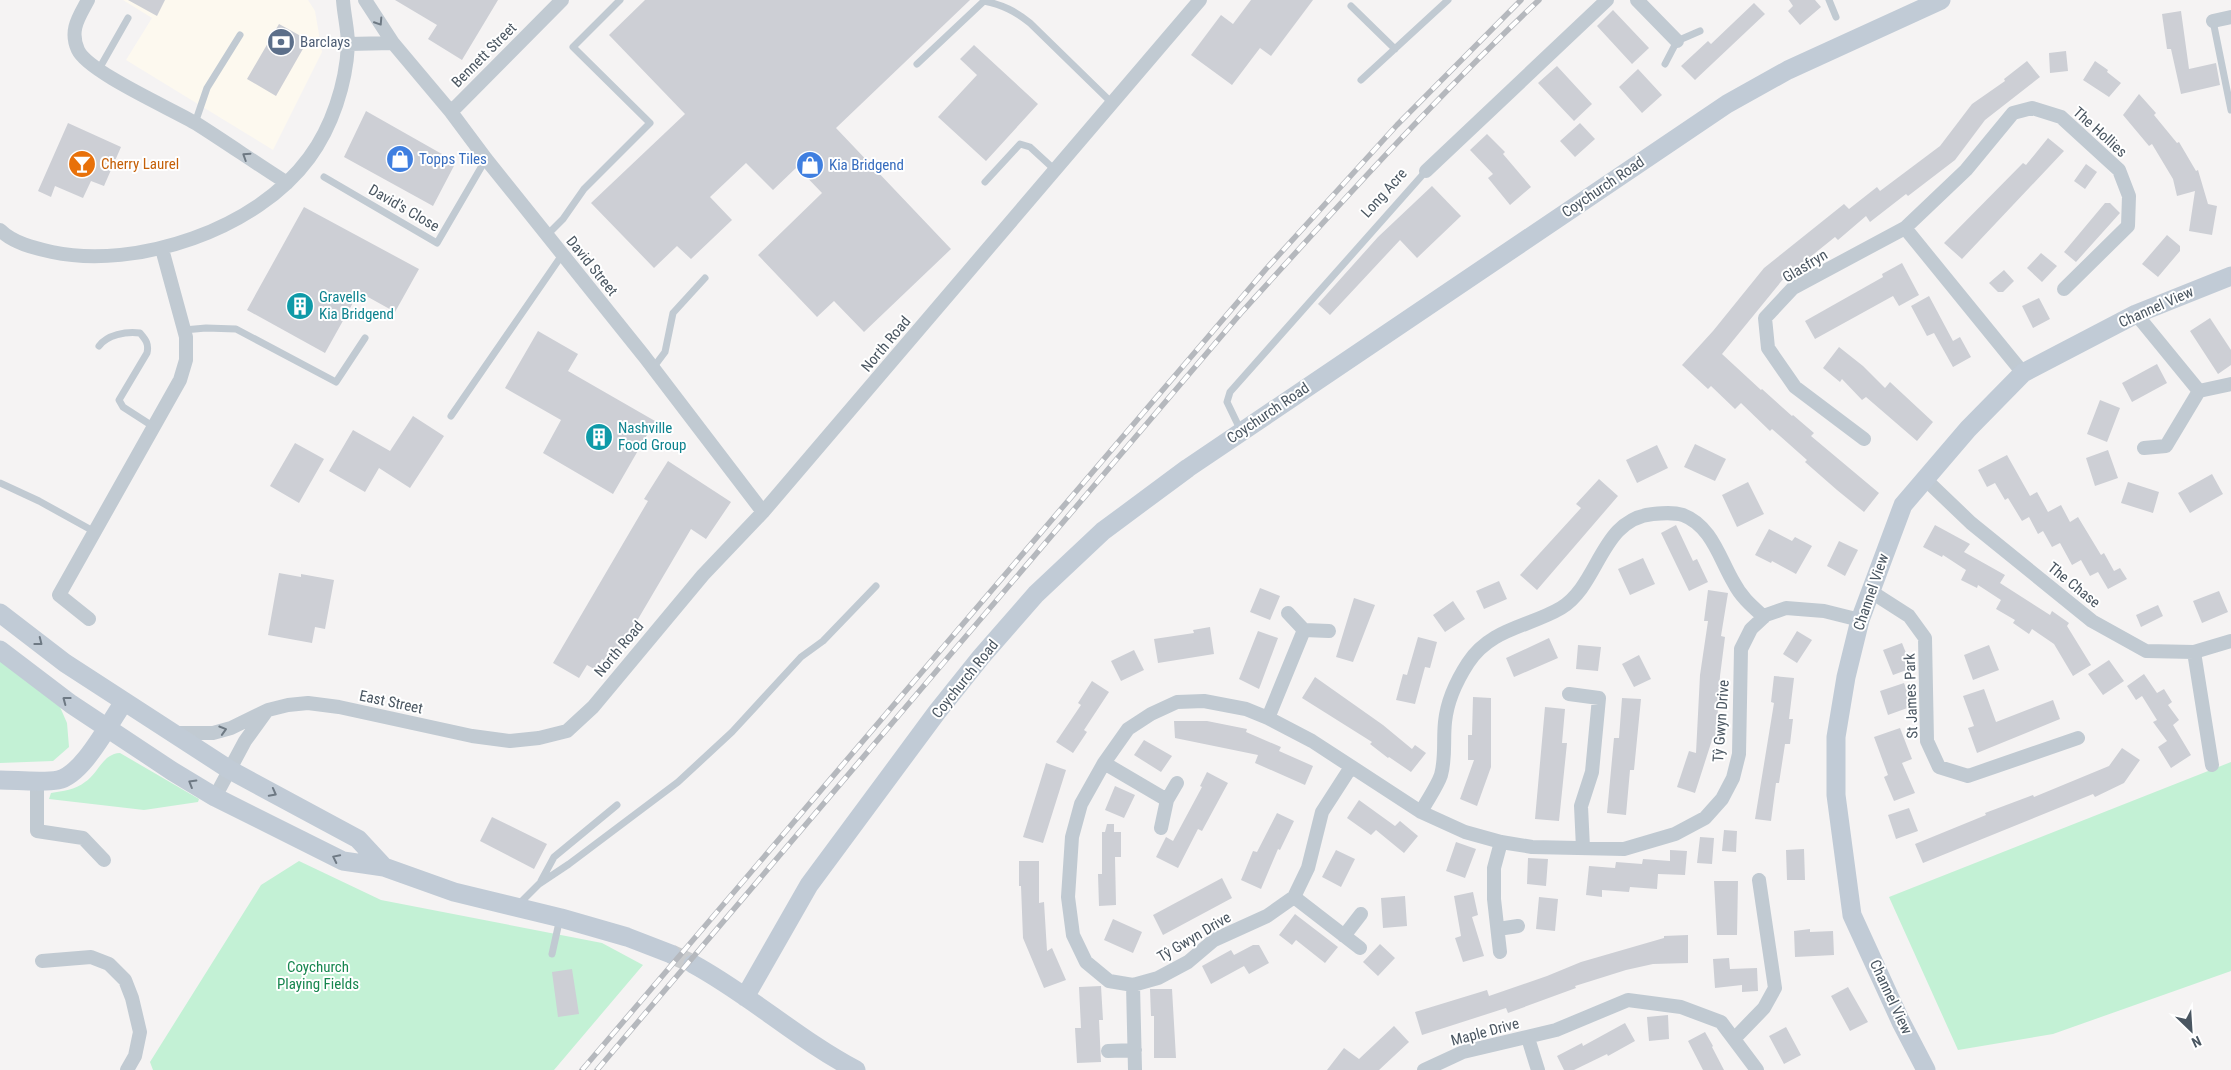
<svg xmlns="http://www.w3.org/2000/svg" width="2231" height="1070" font-family="'Roboto Condensed',sans-serif">
<style>
.commercial{fill:#fdf9ef}
.green{fill:#c3f1d5}
.building{fill:#cdcfd5}
.lines{fill:none;stroke-linecap:round;stroke-linejoin:round}
.secondary-tunnel{stroke:#caccce;stroke-width:19;stroke-dasharray:19 9;stroke-linecap:butt}
.lane{stroke:#c1cad2;stroke-width:7}
.street{stroke:#c1cad2;stroke-width:14}
.secondary{stroke:#c1cbd6;stroke-width:19}
.rail-casing{stroke:#b5b8bd;stroke-width:5.5}
.rail{stroke:#fff;stroke-width:4;stroke-dasharray:11;stroke-linecap:butt}
.oneway{stroke:#6e7983}
.oneway2{stroke:#6e7984}
.labels{text-anchor:middle;dominant-baseline:central;stroke-width:4;stroke-linejoin:round;paint-order:stroke}
.service-label{font-size:15px;fill:#4e5e75;stroke:#fff;text-anchor:start}
.street-label{font-size:15px;fill:#4a5661;stroke:#fff}
.shop-label{font-size:15px;fill:#366cbe;stroke:#fff;text-anchor:start}
.food-label{font-size:15px;fill:#c56008;stroke:#fff;text-anchor:start}
.culture-label{font-size:15px;fill:#0d838f;stroke:#fff;text-anchor:start}
.park-label{font-size:15px;fill:#17864f;stroke:#fff}
</style>
<rect width="100%" height="100%" fill="#f5f3f3"/>
<path class="commercial" d="M123 0H308L315 11 322 52 273 150 126 60 152 18Z"/>
<path class="green" d="M0 652 60 707 67 723 69 747 53 761 0 763Z
M120 753 199 799 198 802 144 810 49 799 51 793C63 791 75 790 85 782 99 773 102 754 120 753Z
M2231 762V971L2053 1034 1958 1050 1889 897Z
M299 861 381 900 602 943 643 965 554 1070H153L150 1062 261 885Z"/>
<path class="building" d="M128 0H165L157 16Z
M395 0H498L462 60 428 39 437 25Z
M645 0H970L836 128 951 249 864 332 834 301 817 317 758 255 822 193 797 167 773 190 746 163 710 197 732 220 691 259 677 246 654 268 591 203 685 114 609 35Z
M1251 0H1313L1271 56 1260 48 1232 85 1191 55 1221 15 1233 24Z
M1789 0H1815L1821 7 1800 25 1788 11 1793 6Z
M1754 3 1765 14 1695 80 1681 66 1708 41 1711 44Z
M1613 10 1649 48 1632 64 1597 26Z
M2181 11 2189 69 2216 63 2220 85 2181 94 2171 49H2167L2162 14Z
M279 24 308 40 276 96 247 79Z
M974 45 1038 104 986 161 938 117 977 75 960 59Z
M2066 51 2068 71 2050 73 2049 53Z
M2027 61 2040 77 1985 120 1955 160 1908 196 1906 194 1870 222 1866 216 1838 240 1835 237 1784 278 1722 354 1761 390 1762 389 1792 416 1793 415 1814 433 1811 436 1879 493 1864 512 1837 490 1805 462 1807 460 1772 429 1770 431 1741 403 1735 409 1711 386 1708 389 1682 365 1713 331 1764 268 1844 204 1849 209 1877 187 1880 191 1940 146 1972 104 2005 81 2004 79Z
M2095 61 2108 70 2107 72 2121 83 2109 97 2083 80Z
M1557 66 1592 104 1574 121 1538 83Z
M1638 69 1662 95 1642 113 1619 87Z
M2139 94 2156 113 2154 115 2177 143 2179 142 2196 171 2198 170 2208 204 2217 206 2212 235 2189 231 2195 191 2177 196 2173 179 2152 144 2149 146 2123 115Z
M366 111 456 162 433 206 344 157Z
M68 123 121 147 104 186 91 181 83 198 55 186 51 197 38 191Z
M1580 123 1595 139 1575 157 1560 141Z
M1487 134 1505 152 1503 154 1531 187 1510 205 1488 178 1493 174 1470 150Z
M2048 138 2064 151 1962 259 1944 243 2023 163 2026 165Z
M2086 164 2097 172 2085 189 2074 181Z
M1432 186 1461 216 1417 258 1400 240 1330 315 1318 304 1378 237Z
M2105 203H2110L2120 213 2076 262 2064 252Z
M304 207 419 269 395 312 359 292 325 353 247 310Z
M2167 235 2180 246V251L2158 277 2142 264Z
M2041 253 2057 266 2042 282 2027 268Z
M1902 263 1919 295 1899 306 1893 296 1815 339 1805 321 1883 277 1882 274Z
M2004 270 2014 281 2003 292H1998L1989 283Z
M1929 296 1953 341 1960 337 1971 357 1953 367 1934 333 1927 336 1911 306Z
M2039 298 2050 319 2033 328 2022 306Z
M2210 318 2231 350V365L2218 374 2190 331Z
M538 331 578 354 568 371 655 421 613 494 543 453 561 420 505 388Z
M1839 347 1863 366 1885 388 1890 382 1933 422 1917 441 1866 397 1862 400 1842 379 1840 382 1823 368Z
M2157 364 2167 383 2132 402 2122 383Z
M2100 400 2120 408 2107 442 2087 434Z
M413 416 444 436 410 488 379 468 365 492 329 471 353 430 390 451Z
M295 443 324 459 299 503 270 486Z
M1695 444 1726 459 1715 481 1684 467Z
M1657 445 1668 468 1637 483 1626 460Z
M2108 450 2118 478 2095 486 2086 458Z
M2007 455 2030 496 2037 492 2048 512 2061 505 2070 522 2078 517 2101 555 2104 553 2114 571 2120 568 2127 579 2108 589 2098 572 2090 576 2081 560 2072 565 2060 543 2052 547 2043 531 2038 534 2029 517 2022 521 2008 498 2005 500 1995 483 1987 487 1978 470Z
M668 461 731 502 706 539 691 529 611 665 602 659 596 670 587 665 579 678 553 663 648 501 644 499Z
M2212 474 2223 494 2190 513 2178 493Z
M1599 479 1618 496 1537 590 1520 575 1581 508 1576 504Z
M1748 482 1764 514 1737 527 1722 495Z
M2128 482 2159 492 2153 513 2121 503Z
M1676 525 1693 561 1697 559 1708 582 1689 591 1661 533Z
M1935 525 1970 544 1964 552 2005 575 2000 583 2050 615 2052 611 2069 623 2067 626 2091 665 2073 676 2054 644 2032 629 2029 634 2013 623 2015 620 1996 609 2001 600 1978 585 1977 588 1961 580 1966 570 1943 555 1942 557 1923 547Z
M1769 529 1792 541 1795 537 1812 546 1796 574 1772 561 1771 563 1755 555Z
M1839 541 1858 550 1845 576 1827 566Z
M1643 558 1655 584 1630 595 1618 569Z
M279 573 301 577V574L334 580 325 629 315 627 312 643 268 635Z
M1499 581 1507 599 1484 609 1476 591Z
M1260 588 1280 596 1270 620 1250 612Z
M1708 590 1728 593 1721 636 1725 637 1720 676 1716 741 1712 740 1695 793 1677 787 1689 751 1696 753 1700 675 1708 621H1704Z
M2219 591 2228 612 2202 623 2193 601Z
M1354 598 1375 605 1353 662 1336 657Z
M1453 601 1465 619 1445 632 1433 615Z
M2158 605 2163 616 2141 627 2136 615Z
M1210 627 1214 654 1158 663 1154 639 1194 633 1193 630Z
M1258 631 1278 638 1259 689 1239 679Z
M1797 631 1812 640 1797 663 1783 654Z
M1418 637 1437 642 1430 668 1425 667 1415 704 1396 700 1403 674 1407 675Z
M1549 638 1558 658 1514 677 1506 658Z
M1902 643 1912 668 1893 675 1883 650Z
M1578 645 1601 647 1598 671 1576 669Z
M1989 645 1999 670 1973 680 1964 655Z
M1134 650 1144 670 1121 681 1111 661Z
M1639 655 1651 679 1634 687 1622 664Z
M2109 660 2124 681 2103 695 2088 674Z
M2144 674 2157 693 2164 689 2172 702 2168 705 2179 720 2173 725 2191 755 2171 768 2158 747 2167 741 2153 722 2157 720 2142 696 2136 700 2127 686Z
M1774 676 1794 678 1789 719H1793L1790 744H1785L1779 783H1776L1771 821 1755 819 1774 703 1771 702Z
M1315 677 1383 725 1412 749 1415 745 1426 753 1411 772 1389 757 1388 758 1370 744 1372 742 1302 698Z
M1092 681 1109 692 1084 730 1087 732 1073 753 1056 742 1081 705 1078 703Z
M1904 683 1913 706 1888 715 1880 691Z
M1984 689 1996 722 2053 700 2060 719 1977 753 1968 728 1974 726 1963 696Z
M1473 697 1491 698V767L1477 806 1460 799 1474 760H1468V735H1472Z
M1622 698 1641 699 1634 770H1630L1626 815 1607 813 1614 738H1619Z
M1545 707 1565 709 1562 743H1567L1559 821 1535 819Z
M1174 721H1207L1247 729 1246 732 1281 747 1279 751 1313 766 1305 785 1255 763 1258 755 1175 738Z
M1900 728 1912 759 1902 763 1915 793 1894 801 1884 777 1888 775 1874 737Z
M1144 740 1172 756 1161 772 1134 755Z
M2122 748 2140 760 2124 783 2095 797 2093 794 1923 863 1915 844 1986 815 1985 813 2033 795 2034 797 2109 766Z
M1046 763 1066 770 1043 843 1023 837Z
M1207 772 1228 783 1202 831 1198 829 1178 868 1156 857 1166 837 1173 841 1202 787 1200 786Z
M1115 786 1135 795 1124 818 1105 810Z
M1359 800 1395 826 1400 821 1418 836 1404 853 1376 830 1371 835 1347 818Z
M1909 808 1918 831 1896 839 1888 815Z
M1277 813 1294 821 1280 850 1278 849 1261 889 1241 880 1253 851 1257 852Z
M492 817 547 844 534 869 480 841Z
M1107 824H1114V832H1121V857H1115L1116 905 1099 906 1098 874H1102V832H1105Z
M1724 830 1737 831 1736 852 1722 851Z
M1700 837 1714 838 1712 864 1697 863Z
M1456 842 1476 849 1465 878 1446 871Z
M1804 849 1805 880H1787L1786 850Z
M1336 850 1355 859 1341 887 1322 877Z
M1670 850 1687 851 1685 875 1658 874 1657 889 1630 887 1629 892 1602 890V897L1586 895 1589 866 1615 868 1616 862 1642 864 1643 859 1670 861Z
M1528 858 1548 859 1546 886 1527 884Z
M1019 861H1039V903L1044 902 1047 951 1052 948 1066 980 1044 988 1023 938 1021 886H1019Z
M1222 878 1232 898 1163 935 1153 915Z
M1714 881H1738L1737 935H1717Z
M1473 892 1478 915 1472 917 1484 956 1463 962 1455 938 1461 936 1454 896Z
M1405 896 1407 926 1383 928 1381 898Z
M1539 897 1558 899 1555 931 1536 929Z
M1295 914 1338 947 1325 963 1296 940 1292 945 1279 935Z
M1113 919 1142 932 1133 953 1104 940Z
M1810 929V932L1833 931 1834 955 1795 957 1794 931Z
M1688 935V963L1653 964 1626 970 1575 986 1576 988 1508 1013 1506 1008 1422 1035 1415 1012 1487 990 1489 996 1547 976 1581 962 1664 938V936Z
M1380 944 1395 958 1378 976 1363 962Z
M1253 945H1259L1269 963 1249 974 1244 966 1211 984 1202 966 1231 950 1234 955Z
M1729 958 1730 969 1757 968 1758 991 1742 992V985L1715 988 1713 959Z
M572 969 579 1014 558 1017 552 972Z
M1101 986 1103 1020H1099L1101 1062 1077 1063 1075 1028H1081L1079 987Z
M1848 987 1868 1022 1850 1031 1831 996Z
M1150 989H1172L1176 1058H1154V1016H1151Z
M1668 1015 1669 1039 1649 1041 1647 1017Z
M1625 1023 1635 1041 1608 1056 1607 1054 1574 1070H1564L1557 1056 1582 1043 1583 1046Z
M1394 1026 1409 1042 1379 1070H1327L1344 1048 1359 1059Z
M1786 1027 1801 1055 1784 1064 1769 1036Z
M1705 1032 1713 1046 1712 1047 1724 1070H1703L1688 1041Z"/>
<g class="lines">
<path class="secondary-tunnel" d="M671 954 693 964"/>
<path class="lane" d="M1829 0 1836 17
M1351 6 1395 49
M2213 21 2231 110
M917 64 984 1C1003 5 1015 11 1030 23L1112 103
M1665 64 1677 41 1700 31
M99 69 128 18
M1361 80 1448 0
M195 123 207 88 240 35
M324 177 437 243 486 159
M985 182 1020 144 1030 147 1055 170
M547 235 563 219 584 189 650 123 573 47 620 0
M184 330 206 328 236 329 336 382 365 338
M99 346C107 335 126 331 140 333 146 340 149 344 147 353L119 400 123 407 154 427
M653 368 665 352 673 313 705 278
M451 416 562 255
M1241 431 1227 402 1230 392 1426 171
M0 483 39 501 95 532
M541 881 554 857 617 805
M517 906 539 884 569 864 678 782 732 732 801 657 823 641 876 586
M552 954 560 918"/>
<path class="street" d="M88 0C79 17 69 30 78 50 88 72 172 109 197 124 227 143 257 164 287 183
M365 0 393 43 451 112 486 159 644 356 763 512
M1637 0 1677 41
M2213 21 2231 17
M348 44 393 43
M451 112 562 0
M1426 171 1607 0
M1905 228 2023 373
M0 230C13 243 34 248 52 252 137 270 257 229 309 158 332 127 346 84 348 45 348 30 344 15 343 0
M2136 314 2199 391 2166 446 2144 448
M2199 391 2231 384
M1864 439 1795 387 1768 348 1765 318 1793 288 1905 228 1966 170 2013 113 2032 108 2061 117 2119 170 2129 196 2128 226 2064 289
M1924 478 1971 523 2092 621 2146 651 2194 652 2231 641
M1870 591 1909 616 1925 638 1927 741 1939 767 1968 776 2078 738
M1288 613 1304 630 1329 631
M89 619 59 595 180 380 186 360V337L162 249
M2194 652 2212 765
M1569 694 1599 698 1592 772 1581 806 1583 848
M1268 718 1304 630
M175 733H213L231 728 268 710 288 705 308 703 339 707 472 736 510 741 539 738 567 731 593 707 703 575 763 512 1200 0
M1104 763 1167 800
M1351 767 1322 812 1308 868 1294 897 1267 916 1214 940 1188 962 1158 978 1133 985 1109 981 1086 962 1073 935 1068 897 1072 837 1081 804 1104 763 1128 729 1151 714 1177 702 1204 701 1246 709 1268 718 1312 741 1421 812 1465 832 1501 842 1532 847 1624 849 1675 834 1705 818 1722 799 1733 778 1739 754 1741 649 1751 629 1766 615 1786 608 1824 611 1860 620
M37 780V831L83 838 104 860
M215 797 245 741 266 712
M1421 812C1427 800 1437 787 1441 775 1446 757 1443 740 1445 722 1447 702 1457 680 1468 663 1491 628 1529 627 1561 608 1600 584 1600 519 1653 514 1663 513 1673 512 1683 515 1712 526 1720 560 1734 583 1741 597 1753 607 1764 617
M1161 828 1167 800 1177 783
M1294 897 1360 948
M1498 929 1518 926
M1344 936 1361 914
M1500 952 1494 899V868L1501 842
M42 961 91 957 109 964 125 980 132 998 140 1032 135 1056 127 1070
M1133 985 1135 1070
M1528 1038 1538 1070
M1735 1038 1764 1008 1775 988 1759 880
M1108 1051 1135 1050
M1424 1070 1463 1052 1556 1030 1628 1000 1681 1007 1721 1022 1757 1070"/>
<path class="secondary" d="M0 613 65 663 230 770 358 839 384 867
M0 650 71 704 172 771 215 797 343 861 384 867 454 892 561 918 627 937 671 954
M0 780C16 780 43 783 58 780 83 775 109 723 124 702
M693 964C750 995 799 1040 856 1070
M745 997 809 885 937 712 981 657 1036 594 1103 531 1188 468 1727 104 1788 70 1941 0
M1926 1070 1901 1022 1852 915 1836 795V737L1846 677 1860 620 1903 505 1968 429 2023 373 2136 314 2231 276"/>
<g class="rail-casing">
<path id="rail" d="M582 1070 1266 269 1397 125 1521 0
M597 1070 1241 313C1338 206 1434 99 1539 0"/>
</g>
<use href="#rail" class="rail"/>
</g>
<defs><path id="oneway-chevron" d="M-2-3.5L2.5 0L-2 3.5" fill="none" stroke-width="1.6" stroke-linecap="round" stroke-linejoin="round" transform="scale(1.25)"/></defs>
<g class="oneway">
<use href="#oneway-chevron" transform="translate(379 22) rotate(57)"/>
<use href="#oneway-chevron" transform="translate(246 156) rotate(-147)"/>
<use href="#oneway-chevron" transform="translate(223 730) rotate(-17)"/>
</g>
<g class="oneway2">
<use href="#oneway-chevron" transform="translate(39 642) rotate(38)"/>
<use href="#oneway-chevron" transform="translate(66 700) rotate(-143)"/>
<use href="#oneway-chevron" transform="translate(192 783) rotate(-149)"/>
<use href="#oneway-chevron" transform="translate(273 793) rotate(28)"/>
<use href="#oneway-chevron" transform="translate(336 858) rotate(-154)"/>
</g>
<defs>
<g id="bank-disc" transform="scale(1.4375)"><circle r="9.5" fill="#5c6f8a" stroke="#fff"/><path d="M-6-4H6V4H-6ZM0-2.3a2.3 2.3 0 1 0 0 4.6a2.3 2.3 0 1 0 0-4.6Z" fill="#fff"/></g>
<g id="shop-disc" transform="scale(1.4375)"><circle r="9.5" fill="#3f7fe0" stroke="#fff"/><path d="M-5-2.5h2.3a2.7 3.5 0 0 1 5.4 0H5L5.5 6h-11ZM-1.5-2.5h3a1.5 2.3 0 0 0-3 0Z" fill="#fff"/></g>
<g id="bar-disc" transform="scale(1.4375)"><circle r="9.5" fill="#e8710a" stroke="#fff"/><path d="M-6-5H6L.8 .8V4.5H3.5V6h-7V4.5H-.8V.8Z" fill="#fff"/></g>
<g id="building-disc" transform="scale(1.4375)"><circle r="9.5" fill="#0f9aa8" stroke="#fff"/><path d="M-4-6H4V6H1V3H-1V6H-4ZM-2.5-4.3h1.7v1.8h-1.7ZM.8-4.3h1.7v1.8H.8ZM-2.5-1h1.7V.8h-1.7ZM.8-1h1.7V.8H.8Z" fill="#fff"/></g>
</defs>
<g fill-rule="evenodd">
<use href="#bank-disc" x="281" y="42"/>
<use href="#shop-disc" x="400" y="159"/>
<use href="#bar-disc" x="82" y="164"/>
<use href="#shop-disc" x="810" y="165"/>
<use href="#building-disc" x="300" y="306"/>
<use href="#building-disc" x="599" y="437"/>
</g>
<g class="labels">
<g class="service-label">
<text x="300" y="42">Barclays</text>
</g>
<g class="street-label">
<text transform="translate(484 55) rotate(-45)">Bennett Street</text>
<text transform="translate(2100 132) rotate(42)">The Hollies</text>
<text transform="translate(1603 187) rotate(-34)">Coychurch Road</text>
<text transform="translate(1384 193) rotate(-48)">Long Acre</text>
<text transform="translate(404 208) rotate(30)">David's Close</text>
<text transform="translate(592 266) rotate(51)">David Street</text>
<text transform="translate(1805 266) rotate(-31)">Glasfryn</text>
<text transform="translate(2156 307) rotate(-24)">Channel View</text>
<text transform="translate(886 344) rotate(-50)">North Road</text>
<text transform="translate(1268 413) rotate(-34)">Coychurch Road</text>
<text transform="translate(2074 585) rotate(39)">The Chase</text>
<text transform="translate(1871 592) rotate(-71)">Channel View</text>
<text transform="translate(619 649) rotate(-50)">North Road</text>
<text transform="translate(965 679) rotate(-51)">Coychurch Road</text>
<text transform="translate(1911 696) rotate(-92)">St James Park</text>
<text transform="translate(391 702) rotate(12)">East Street</text>
<text transform="translate(1721 721) rotate(-86)">Tŷ Gwyn Drive</text>
<text transform="translate(1194 937) rotate(-31)">Tŷ Gwyn Drive</text>
<text transform="translate(1891 997) rotate(65)">Channel View</text>
<text transform="translate(1485 1032) rotate(-15)">Maple Drive</text>
</g>
<g class="shop-label">
<text x="419" y="159">Topps Tiles</text>
<text x="829" y="165">Kia Bridgend</text>
</g>
<g class="food-label">
<text x="101" y="164">Cherry Laurel</text>
</g>
<g class="culture-label">
<text x="319" y="297">Gravells<tspan x="319" dy="17">Kia Bridgend</tspan></text>
<text x="618" y="428">Nashville<tspan x="618" dy="17">Food Group</tspan></text>
</g>
<g class="park-label">
<text x="318" y="967">Coychurch<tspan x="318" dy="17">Playing Fields</tspan></text>
</g>
</g>
<g transform="translate(2191 1030) rotate(155)" stroke="#ffffff" stroke-width="4" paint-order="stroke">
<path d="M0-4L9 19L0 12L-9 19Z" fill="#4a5661"/>
<text y="-8" font-size="14" font-weight="bold" text-anchor="middle" fill="#4a5661">N</text>
</g>
</svg>
